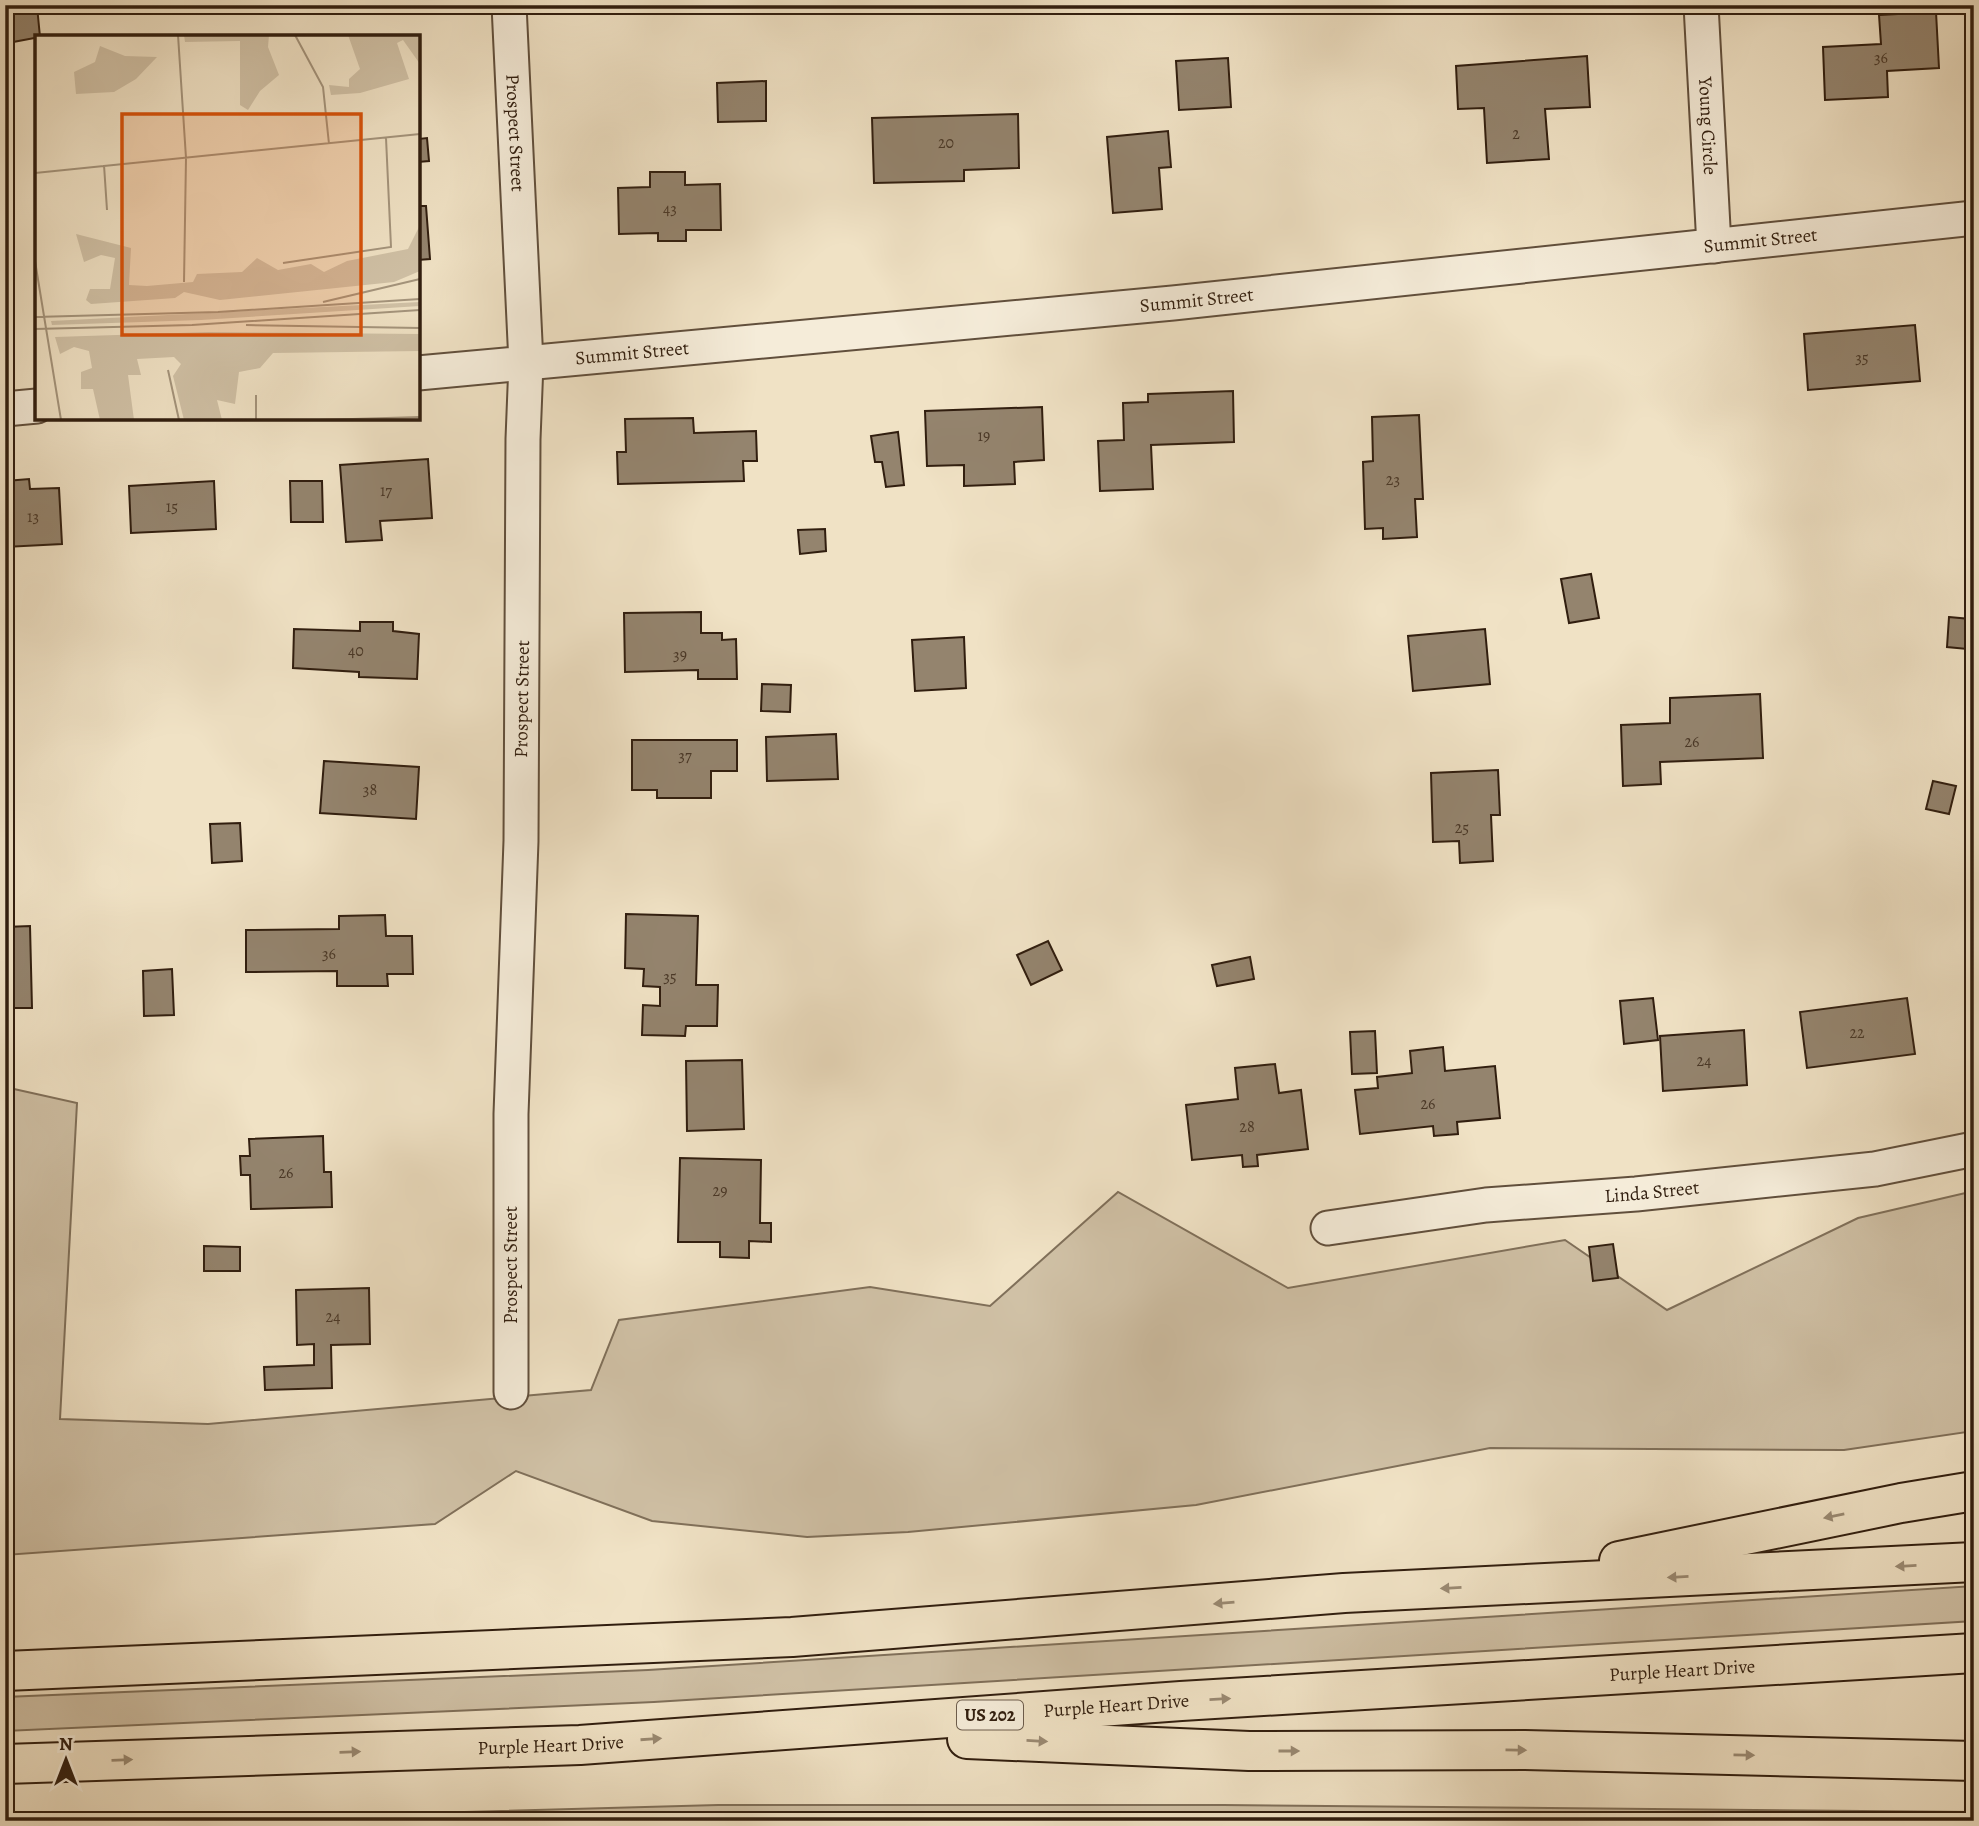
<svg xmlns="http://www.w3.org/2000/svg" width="1979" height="1826" font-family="Alegreya,serif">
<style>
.green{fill:#d0c1a6;stroke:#80705a;stroke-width:2}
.building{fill:#94846e;stroke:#311e0f;stroke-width:2}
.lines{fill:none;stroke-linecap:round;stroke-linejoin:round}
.street-casing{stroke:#614f3c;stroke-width:37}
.primary-casing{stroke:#311e0f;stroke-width:42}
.street{stroke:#f5ecd9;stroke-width:33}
.primary{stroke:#f0e2c5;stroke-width:38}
.oneway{fill:#9a8a73}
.labels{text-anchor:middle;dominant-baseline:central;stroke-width:5;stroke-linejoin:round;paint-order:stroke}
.number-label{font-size:16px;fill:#4a3827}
.shield{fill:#f5ecd9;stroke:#6c5c4c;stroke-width:2}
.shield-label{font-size:18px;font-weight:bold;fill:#311e0f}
.street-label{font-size:19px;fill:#311e0f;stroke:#f5ecd9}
.inset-road{fill:none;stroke:#a4947c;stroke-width:2}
.view{fill:#d6530c;fill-opacity:0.15;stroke:#d6530c;stroke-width:3.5}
.inset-edge{fill:none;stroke:#311e0f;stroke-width:3.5}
</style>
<rect width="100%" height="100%" fill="#f0e2c5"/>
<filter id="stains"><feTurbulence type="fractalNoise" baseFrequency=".00286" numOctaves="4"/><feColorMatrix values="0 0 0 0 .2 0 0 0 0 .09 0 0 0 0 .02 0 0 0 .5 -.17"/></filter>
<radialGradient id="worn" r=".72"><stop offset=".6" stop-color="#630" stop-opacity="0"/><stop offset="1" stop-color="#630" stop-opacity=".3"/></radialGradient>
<path class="green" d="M5 1087 77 1103 60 1419 208 1424 591 1390 619 1320 870 1287 990 1306 1118 1192 1288 1288 1565 1240 1667 1310 1858 1218 1974 1191V1431L1844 1450 1490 1448 1196 1505 908 1532 807 1537 652 1521 516 1471 435 1524 5 1555Z
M1974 1586V1621L654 1702 5 1731V1697L648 1670Z
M718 1805H1223L1974 1812V1821H140Z"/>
<path class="building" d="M37 6 40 37 13 42 9 10Z
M1936 12 1939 68 1887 71 1888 97 1825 100 1823 47 1881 44 1879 15Z
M1587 56 1590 107 1545 109 1549 159 1487 163 1484 108 1458 109 1456 66Z
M1228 58 1231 107 1179 110 1176 61Z
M766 81V121L718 122 717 83Z
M1018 114 1019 168 964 170V181L874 183 872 118Z
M1168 131 1171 167 1159 168 1162 209 1113 213 1107 137Z
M418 134 419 139 427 138 429 161 418 162Z
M650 172H685V185L720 184 721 230H686V241H658V233L619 234 618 188 650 187Z
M418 195 419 206H426L430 259 418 260Z
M1915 325 1920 381 1808 390 1804 334Z
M1233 391 1234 442 1151 445 1153 489 1100 491 1098 441 1124 440 1123 403 1148 402V394Z
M1042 407 1044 460 1014 462 1015 484 964 486V465L927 466 925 411Z
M1419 415 1423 499H1415L1417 537 1383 539V528L1365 529 1363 462 1373 461 1372 417Z
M693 418 694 433 756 431 757 461H743L744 481 618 484 617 452H626L625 419Z
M898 432 904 485 886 487 882 462H875L871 436Z
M428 459 432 518 380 521 382 540 346 542 340 465Z
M29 479 30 489 59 488 62 544 5 547 6 481Z
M214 481 216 529 131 533 129 486Z
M290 481H322L323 522H291Z
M825 529 826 551 800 554 798 530Z
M1591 574 1599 618 1569 623 1561 579Z
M701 612V633H722V640L736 639 737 679H698V670L625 672 624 613Z
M1949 617 1970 619 1967 649 1947 647Z
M360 622H393V631L419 634 417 679 359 677V672L293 668 294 629 360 631Z
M1485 629 1490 684 1413 691 1408 636Z
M964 637 966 688 915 691 912 640Z
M762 684 791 685 790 712 761 711Z
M1760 694 1763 758 1660 762 1661 784 1623 786 1621 725 1670 723V698Z
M836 734 838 779 767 781 766 737Z
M632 740H737V771H711V798H657V790H632Z
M324 761 419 767 416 819 320 813Z
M1498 770 1500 815H1491L1493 861 1460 863 1459 841 1433 842 1431 773Z
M1933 781 1956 786 1949 814 1926 809Z
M240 823 242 861 212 863 210 824Z
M626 914 698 916 696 985H718L717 1026H686L685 1036 642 1035 643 1005 660 1006V987L643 986 644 969 625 968Z
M385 915 386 936H412L413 974H387L388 986H337V971L246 972V930L339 929V916Z
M30 926 32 1008H5V927Z
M1048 941 1062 970 1031 985 1017 955Z
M1250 957 1254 979 1217 986 1212 965Z
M172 969 174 1015 144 1016 143 971Z
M1653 998 1658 1040 1624 1044 1620 1001Z
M1907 998 1915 1054 1807 1068 1800 1012Z
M1744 1030 1747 1085 1663 1091 1660 1036Z
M1375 1031 1377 1073 1352 1074 1350 1032Z
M1443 1047 1445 1071 1495 1066 1500 1118 1457 1122 1458 1134 1434 1136 1433 1126 1360 1134 1355 1090 1378 1088 1377 1077 1412 1073 1410 1051Z
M742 1060 744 1129 687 1131 686 1061Z
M1275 1064 1279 1093 1301 1090 1308 1149 1257 1155 1258 1166 1243 1167 1242 1155 1192 1160 1186 1105 1238 1099 1235 1068Z
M323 1136 324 1172H331L332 1207 251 1209 250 1175H241L240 1156H250L249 1139Z
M680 1158 761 1160 760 1223H771V1242L749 1241V1258L720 1257V1242H678Z
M1613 1244 1618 1278 1593 1281 1589 1247Z
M204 1246 240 1247V1271H204Z
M369 1288 370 1344 331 1345 332 1388 265 1390 264 1367 314 1365V1344L297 1345 296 1290Z"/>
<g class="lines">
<g class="street-casing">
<g id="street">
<path id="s1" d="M509 5 526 363 523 439 521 841 511 1114V1392"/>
<path id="s2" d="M1701 5 1714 246"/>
<path id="s3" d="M418 373 1173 303 1974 218"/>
<path d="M5 409 37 406"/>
<path id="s4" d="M1328 1228 1486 1205 1636 1194 1875 1169 1974 1149"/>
</g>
</g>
<g class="primary-casing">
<g id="primary">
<path d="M1619 1561 1901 1503 1974 1491"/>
<path d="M5 1671 792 1637 1344 1593 1974 1562"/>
<path d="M967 1739 1249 1751 1525 1750 1974 1761"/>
<path id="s5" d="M5 1764 580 1745 1181 1701 1974 1653"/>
</g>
</g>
<use href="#street" class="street"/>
<use href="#primary" class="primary"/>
</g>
<defs><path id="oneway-solid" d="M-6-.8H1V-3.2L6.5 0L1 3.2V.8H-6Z" transform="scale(1.75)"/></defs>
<g class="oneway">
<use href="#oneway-solid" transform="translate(1834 1516) rotate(169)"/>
<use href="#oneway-solid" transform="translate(1906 1566) rotate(177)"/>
<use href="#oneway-solid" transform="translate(1678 1577) rotate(177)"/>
<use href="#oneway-solid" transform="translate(1451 1588) rotate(177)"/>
<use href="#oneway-solid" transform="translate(1224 1603) rotate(175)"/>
<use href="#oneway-solid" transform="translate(1220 1699) rotate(-3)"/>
<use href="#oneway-solid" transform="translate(651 1739) rotate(-4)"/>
<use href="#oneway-solid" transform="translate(1037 1741) rotate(3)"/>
<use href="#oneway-solid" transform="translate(1516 1750) rotate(1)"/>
<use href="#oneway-solid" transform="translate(1289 1751)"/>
<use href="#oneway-solid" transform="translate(350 1752) rotate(-2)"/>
<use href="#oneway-solid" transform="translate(1744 1755) rotate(1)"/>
<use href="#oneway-solid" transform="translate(122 1760) rotate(-2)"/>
</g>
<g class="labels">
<g class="number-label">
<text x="1881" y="58">36</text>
<text x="1516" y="134">2</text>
<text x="946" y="143">20</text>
<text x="670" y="209">43</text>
<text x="1862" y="358">35</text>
<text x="984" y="436">19</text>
<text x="1393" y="480">23</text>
<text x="386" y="491">17</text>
<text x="172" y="507">15</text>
<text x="33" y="517">13</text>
<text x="356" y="651">40</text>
<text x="680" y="655">39</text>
<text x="1692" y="742">26</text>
<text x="685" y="756">37</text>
<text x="370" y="790">38</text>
<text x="1462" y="828">25</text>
<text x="329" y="954">36</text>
<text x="670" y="977">35</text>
<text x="1857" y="1033">22</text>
<text x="1704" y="1061">24</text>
<text x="1428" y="1104">26</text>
<text x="1247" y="1127">28</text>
<text x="286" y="1173">26</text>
<text x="720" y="1191">29</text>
<text x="333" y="1317">24</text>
</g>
<rect class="shield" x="957" y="1700.5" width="66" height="29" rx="5"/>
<g class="shield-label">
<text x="990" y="1715">US 202</text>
</g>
<g class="street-label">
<text stroke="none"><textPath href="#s2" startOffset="121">Young Circle</textPath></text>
<text stroke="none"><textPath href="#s1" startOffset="128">Prospect Street</textPath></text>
<text stroke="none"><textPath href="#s3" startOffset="1349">Summit Street</textPath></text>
<text stroke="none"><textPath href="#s3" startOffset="782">Summit Street</textPath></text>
<text stroke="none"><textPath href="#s3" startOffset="215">Summit Street</textPath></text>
<text transform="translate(522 699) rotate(-89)">Prospect Street</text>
<text stroke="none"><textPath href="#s4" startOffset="326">Linda Street</textPath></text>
<text transform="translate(511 1265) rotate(-90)">Prospect Street</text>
<text stroke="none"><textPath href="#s5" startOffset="1680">Purple Heart Drive</textPath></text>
<text stroke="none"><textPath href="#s5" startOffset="1113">Purple Heart Drive</textPath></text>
<text stroke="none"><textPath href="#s5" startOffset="546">Purple Heart Drive</textPath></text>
</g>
</g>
<g transform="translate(35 35)">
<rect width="385" height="385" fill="#f0e2c5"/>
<path d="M149 0H234L233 12 244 40 225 56 213 75 205 70V6L150 7ZM313 0H385V29L368 5 362 8 374 44 325 58 296 60 294 50 314 52V44L325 34ZM65 11 90 21 122 22 101 44 79 57 41 59 39 37 60 27ZM385 190V236L359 247 185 265 149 257 140 263 56 269 51 265 55 254H75L80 223 66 220 49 227 41 199 96 213 94 250 112 251 158 247 162 239 207 237 222 223 243 235 276 229 289 237 312 226 373 214ZM385 267V271L166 285 17 290 16 286ZM174 297 385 299V316L238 318 225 333 204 337 200 369 182 365 187 385H149L138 341 146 329 139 322 102 324 106 340H93L99 385H65L58 354H46V337L57 333 54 316 39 312 25 319 20 302Z" fill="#d0c1a6"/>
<path class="inset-road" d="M143 0 151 123 149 247M260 0 288 52 294 109M69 130 72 175M0 138 385 99M0 226 26 385M248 228 356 212 351 103M288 267 385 244M0 282 183 277 385 264M211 290 385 293M0 294 157 290 385 275M133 335 144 385M221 360V385M284 385 385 382"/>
<path class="view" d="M87 79H326V300H87Z"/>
<rect width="385" height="385" class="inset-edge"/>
</g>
<rect width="1979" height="1826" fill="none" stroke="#f0e2c5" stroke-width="28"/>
<rect x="7" y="7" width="1965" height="1812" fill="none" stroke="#311e0f" stroke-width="3.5"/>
<rect x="14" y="14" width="1951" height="1798" fill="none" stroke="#311e0f" stroke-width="2"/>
<g transform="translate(66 1760)" stroke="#f5ecd9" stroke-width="5" paint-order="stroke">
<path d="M0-5L12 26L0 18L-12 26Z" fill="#311e0f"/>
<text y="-10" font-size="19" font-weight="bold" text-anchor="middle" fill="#311e0f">N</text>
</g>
<rect width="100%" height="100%" filter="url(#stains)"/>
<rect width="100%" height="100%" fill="url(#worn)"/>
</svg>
